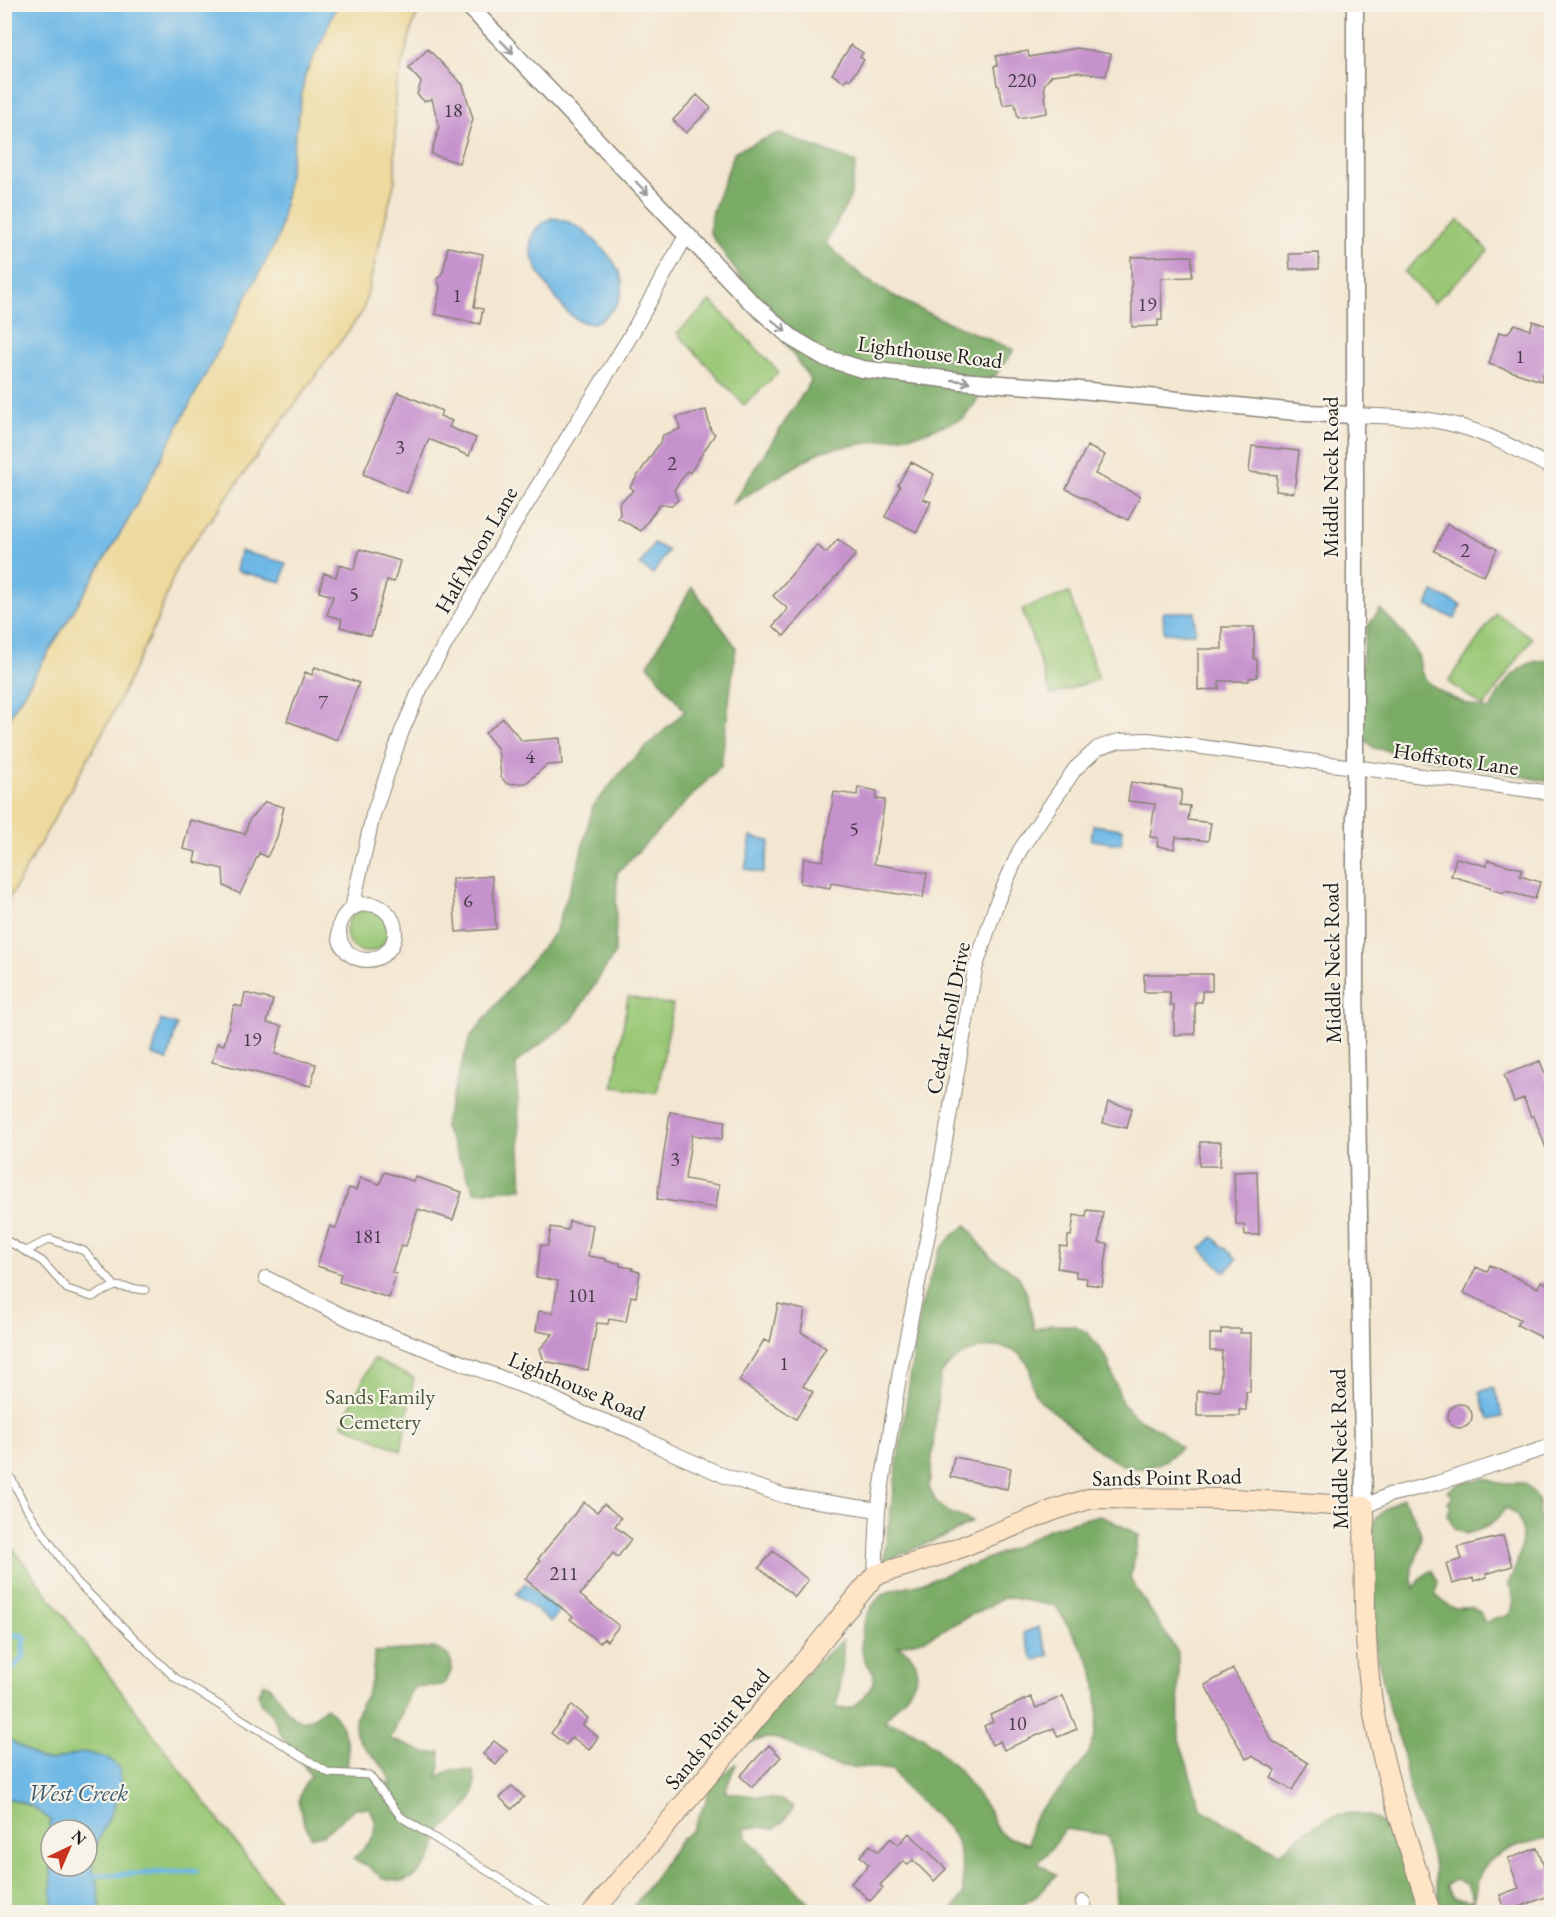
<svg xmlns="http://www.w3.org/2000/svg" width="1556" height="1917" font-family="'EB Garamond',serif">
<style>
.green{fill:#99c775;stroke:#5a7248;stroke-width:1.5;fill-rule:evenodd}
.forest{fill:#7aac66;stroke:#4b6441;stroke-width:1.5;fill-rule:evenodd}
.sand{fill:#eeda9e;stroke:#857b5d;stroke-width:1.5}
.water{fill:#6db8e6;stroke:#446a81;stroke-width:1.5;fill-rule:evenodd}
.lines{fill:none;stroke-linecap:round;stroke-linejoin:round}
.stream{stroke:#6db8e6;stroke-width:5}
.building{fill:#c692cd}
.service-casing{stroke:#888276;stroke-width:9}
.minor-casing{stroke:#888276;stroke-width:16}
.tertiary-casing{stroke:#888276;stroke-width:19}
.secondary-casing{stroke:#888276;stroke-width:22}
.service{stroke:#fff;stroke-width:7}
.minor{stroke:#fff;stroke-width:14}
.tertiary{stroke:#fff;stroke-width:16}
.secondary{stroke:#ffe4c6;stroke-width:20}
.oneway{stroke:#999}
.labels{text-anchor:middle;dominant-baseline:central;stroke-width:4.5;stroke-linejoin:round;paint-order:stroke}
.number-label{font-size:20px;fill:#463a48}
.street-label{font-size:22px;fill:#1c1c1c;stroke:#f7f3e8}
.park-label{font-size:22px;fill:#48583b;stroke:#f7f3e8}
.water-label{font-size:24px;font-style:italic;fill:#3c5a6d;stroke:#f7f3e8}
</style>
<rect width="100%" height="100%" fill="#f7f3e8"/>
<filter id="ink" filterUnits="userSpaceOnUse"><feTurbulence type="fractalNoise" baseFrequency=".0167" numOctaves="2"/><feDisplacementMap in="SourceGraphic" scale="12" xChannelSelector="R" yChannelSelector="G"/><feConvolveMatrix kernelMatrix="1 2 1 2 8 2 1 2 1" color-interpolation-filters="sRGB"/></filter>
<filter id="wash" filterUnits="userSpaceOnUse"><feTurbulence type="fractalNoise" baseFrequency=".008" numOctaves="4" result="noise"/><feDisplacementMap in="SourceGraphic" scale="24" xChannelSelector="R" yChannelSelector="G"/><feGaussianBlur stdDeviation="1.35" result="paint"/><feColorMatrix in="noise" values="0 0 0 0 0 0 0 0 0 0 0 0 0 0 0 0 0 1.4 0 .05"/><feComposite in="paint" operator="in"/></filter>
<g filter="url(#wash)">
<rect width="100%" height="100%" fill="#f3e7d1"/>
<path class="green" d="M1459 220 1488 251 1434 303 1404 272Z
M711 301 779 372 744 405 677 333Z
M1069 593 1099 679 1051 695 1022 609Z
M1496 613 1532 638 1484 707 1448 682Z
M346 931a21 21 0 1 1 42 0a21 21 0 1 1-42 0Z
M628 997 673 1005 657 1094 613 1087Z
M373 1359 414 1378 401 1451 342 1424Z
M5 1538 288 1912H5ZM51 1830H87V1866H51Z"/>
<path class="forest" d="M779 133 856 163 850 198 826 243C842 258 857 274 875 285 919 312 967 330 1014 350L964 418 919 434 821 451 732 504 811 381 710 233 711 216 735 151Z
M692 587 736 647 721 766 617 873 615 953 572 1020 516 1063 522 1189 475 1192 444 1126 470 1037 555 932 577 868 593 806 627 765 685 711 648 665Z
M1380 609C1391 619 1412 642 1418 656 1420 661 1420 668 1422 674 1431 692 1471 707 1490 710 1502 684 1520 657 1551 661V782L1374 748 1364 739 1359 717 1363 651 1368 626Z
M966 1225 990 1257 1007 1267 1019 1277 1028 1296 1034 1330 1050 1325H1074L1088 1333 1107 1358 1123 1405 1137 1418 1162 1431 1181 1448C1171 1456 1162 1464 1150 1467 1120 1476 1084 1439 1064 1420 1055 1411 1040 1404 1034 1392 1030 1383 1033 1370 1026 1361 1008 1338 971 1347 951 1363 946 1366 943 1372 940 1377L929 1487C940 1515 949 1510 972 1522L952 1533 883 1562 920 1310 938 1253 950 1238Z
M1484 1478 1498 1483H1524C1548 1504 1533 1507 1543 1528 1545 1532 1549 1536 1552 1540L1551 1837C1529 1842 1496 1849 1483 1869 1477 1878 1475 1891 1474 1902L1496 1912H1441L1433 1861 1408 1784 1401 1744 1390 1714 1374 1639 1370 1528C1379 1513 1388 1506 1403 1498 1409 1510 1423 1528 1421 1542 1418 1564 1407 1561 1414 1588L1423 1576 1432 1570 1438 1582 1435 1594C1449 1608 1452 1610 1472 1607L1480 1612 1485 1623 1495 1618 1507 1616C1517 1606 1514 1595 1508 1583 1517 1568 1529 1532 1517 1516 1515 1513 1509 1510 1505 1508 1495 1525 1484 1529 1466 1534L1455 1529 1447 1514 1451 1507 1448 1503 1453 1496 1448 1492 1455 1485ZM1455 1880 1467 1884 1474 1901 1454 1898 1446 1885Z
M1100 1515 1139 1535 1130 1579 1178 1653 1179 1739 1201 1809 1279 1853C1331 1805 1379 1790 1411 1867 1417 1881 1419 1898 1422 1912H1116L1115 1871 1108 1835 1065 1829 1052 1848 1038 1863 1056 1875 1037 1896 1011 1912H950L963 1895V1872L957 1841 946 1826 905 1787 892 1770C871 1766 848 1770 827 1763 796 1752 785 1728 749 1743L760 1726 816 1663 843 1640V1661L837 1708C840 1708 843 1709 846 1709 858 1708 874 1687 874 1676 874 1669 867 1667 865 1661 857 1641 863 1617 876 1601 888 1587 906 1588 921 1583 954 1571 988 1560 1019 1545 1030 1540 1040 1532 1051 1528 1067 1523 1084 1519 1100 1515ZM1006 1597 1056 1606C1067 1625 1081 1645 1091 1665 1096 1675 1096 1686 1097 1697 1102 1739 1087 1761 1059 1791 1038 1813 1030 1812 1029 1844L1005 1836 996 1828 990 1812 959 1770 923 1736 903 1726 884 1722C902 1698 940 1669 898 1646L925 1639Z
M433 1648C455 1654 457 1669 442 1685 433 1687 421 1684 414 1688 407 1692 398 1728 390 1739L426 1753 440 1752V1766L437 1778C449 1768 458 1768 473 1772 481 1796 461 1817 441 1829 437 1852 426 1873 402 1882L384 1879 366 1865 353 1859C370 1842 385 1832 369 1808H355L323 1835 311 1837C300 1813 291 1799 311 1776L283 1738 273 1717 260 1702 258 1693 264 1683 268 1685C288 1704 293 1740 326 1707 346 1723 350 1745 347 1770 365 1772 377 1776 392 1786 389 1763 362 1753 356 1733 351 1713 365 1702 370 1685 374 1674 374 1663 374 1652Z
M736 1763 725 1792 781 1800 794 1807 783 1822 774 1829 755 1827 744 1829 747 1838 812 1906 821 1912H630L681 1839 692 1831 706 1801 711 1785Z"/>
<path class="sand" d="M316 5H422L413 24 395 91V180L363 311 178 564 157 621 109 721 5 906V724L129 519Z"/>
<path class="water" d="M5 4 337 5 323 38 305 75 279 236 129 519 5 724Z
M552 218C573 220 588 233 602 248 622 269 633 291 608 314 601 321 592 325 583 322 569 318 561 305 553 294 536 271 513 234 552 218Z
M654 543 668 551 653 574 640 565Z
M240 551 286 563 282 582 236 571Z
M1433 592 1461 605 1455 619 1427 606Z
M1163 612H1195V633H1164Z
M1093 825 1123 829 1121 844 1091 840Z
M751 837 770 841 763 873 745 869Z
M161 1020 177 1025 168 1060 152 1055Z
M1213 1237 1237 1259 1225 1272 1201 1249Z
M1493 1387 1499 1401 1502 1417 1490 1420 1484 1408 1480 1392Z
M525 1583 560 1611 551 1622 516 1594Z
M1038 1627 1049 1655 1034 1661 1023 1633Z
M4 1736 39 1759 52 1761 84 1752 109 1759 120 1769 121 1791 95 1848 92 1866 98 1888 101 1912H52L51 1868 46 1845 51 1820 31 1806 5 1797ZM51 1830H87V1866H51Z"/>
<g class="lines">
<path class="stream" d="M4 1611 12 1636 20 1635 26 1638 23 1645 24 1656 12 1669 4 1672
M88 1876 197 1871"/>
</g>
<g id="blocks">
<path class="building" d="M851 45 863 53 860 57 864 60 850 80 847 78 844 82 832 74Z
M1077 48 1111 54 1106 76 1076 72 1052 75 1044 85 1047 113 1018 118 1015 103 1003 105 999 86 997 85 994 66H997L996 56 1028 51 1029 57Z
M428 49 463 85 473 119 459 163 431 154 439 127 432 99 424 101 417 94 421 82 408 68Z
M697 95 711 108 686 133 673 120Z
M448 247 483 254 474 307 483 309 480 324 435 314 440 287 437 279 443 272Z
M1319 253V269H1290L1289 254Z
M1192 256V277L1161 278 1162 320H1158V326L1132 327 1131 257Z
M1533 321 1551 327V348L1541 381 1489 364 1499 332 1507 334 1515 324 1530 330Z
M398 392 442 411 440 416 452 421 449 427 476 438 469 456 429 439 407 493 363 474Z
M706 410 711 431 715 434 690 473 687 471 674 490 678 500 672 505 660 504 641 531 618 518 620 514 619 503 634 490 630 487 661 441 663 435 680 429 677 417Z
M1087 446 1105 455 1095 474 1140 496 1128 520 1066 489Z
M1252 446 1299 451 1294 493 1276 491 1277 475 1249 472Z
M911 462 934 474 923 499 931 502 917 532 885 517 900 486 898 485Z
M1447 524 1497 549 1484 576 1434 551Z
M838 539 856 554 784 636 773 626 788 609 773 596 817 545 826 553Z
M360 549 400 561 394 582 387 580 371 636 340 627 342 619 327 615 333 596 319 592 324 573 336 577 339 565 354 569Z
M1222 627H1254V659H1257V677L1249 678V681H1219V689L1198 690V649H1222Z
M315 667 359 683 337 740 287 721 305 672 312 675Z
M503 718 522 741 560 738 562 764 547 765 526 783 507 784 501 777 498 749 485 733Z
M1131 782 1182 790 1180 805 1190 806 1188 820 1211 823 1208 841 1176 837 1174 849 1157 846 1158 838 1150 837 1155 804 1128 801Z
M858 787 877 791 876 799 885 800 874 864 927 873 923 898 831 883 830 888 800 883 804 858 823 861 834 792 857 795Z
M265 802 284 807 277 837 267 857 259 853 240 894 224 886 223 869 194 862 196 852 183 849 190 820 245 834 249 820Z
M1456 858 1487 866 1488 860 1522 869 1520 876 1540 882 1535 899 1505 891 1504 893 1490 889V887L1451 876Z
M492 876 496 929 456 932 452 879Z
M1144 974H1212V991H1202V1002H1195V1034L1174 1035V1005H1170V992H1144Z
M245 993 273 1000 267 1023 282 1026 275 1054 316 1064 311 1086 212 1062 217 1043 224 1045 234 1005 242 1007Z
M1540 1061 1551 1090 1550 1159 1534 1116 1531 1117 1524 1098 1514 1102 1504 1075Z
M1108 1102 1132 1108 1127 1128 1103 1123Z
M670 1112 725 1121 722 1139 692 1135 685 1179 719 1185 716 1208 657 1199Z
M1200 1142H1221L1220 1166H1199Z
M1257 1171 1259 1235H1245L1244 1225H1236L1234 1172Z
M384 1172 413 1181 415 1177 462 1192 453 1220 418 1209 406 1246 401 1245 392 1272 396 1274 389 1298 339 1282 341 1274 317 1266 330 1226 336 1228 349 1188 356 1190 360 1178 380 1184Z
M1087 1210 1103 1212 1099 1243 1108 1244 1102 1286 1086 1284 1087 1278 1076 1277V1271L1057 1268 1060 1246 1067 1247 1068 1236H1071L1074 1215 1086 1217Z
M569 1221 593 1225 588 1256 606 1259V1261L620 1263V1266L633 1268 632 1270 640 1272 636 1297 631 1296 626 1322 609 1319 608 1324 597 1323 588 1370 544 1361 540 1349 553 1334 536 1331 539 1311 553 1313 558 1281 536 1277 541 1245 548 1246 551 1227 568 1230Z
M1490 1265 1538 1288 1541 1281 1551 1286V1342L1517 1325 1520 1319 1464 1293 1476 1267 1487 1272Z
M778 1304 805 1310 801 1332 826 1348 803 1386 813 1392 796 1419 739 1381 764 1340 770 1343Z
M1221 1329H1241L1240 1333H1251L1250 1392H1246V1410H1239L1240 1416H1197V1391H1220L1222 1351H1210V1334H1221Z
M1448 1416a12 12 0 1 1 24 0a12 12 0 1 1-24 0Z
M954 1457 1011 1468 1007 1489 950 1477Z
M584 1502 597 1512 604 1504 621 1518 615 1526 631 1539 618 1557 613 1553 580 1595 619 1626 607 1641 604 1638 600 1643 570 1619 573 1617 525 1579 540 1561 538 1559Z
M1503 1536 1512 1566 1486 1574 1487 1577 1474 1581 1473 1578 1452 1584 1446 1564 1462 1559 1458 1547Z
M773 1551 808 1580 795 1597 759 1568Z
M1233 1669 1272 1741 1308 1763 1292 1790 1271 1778 1276 1770 1252 1756 1246 1759 1205 1685Z
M1063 1696 1077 1729 1058 1737 1054 1728 1004 1750 1000 1741 992 1745 984 1726 993 1722 990 1715 1031 1697 1036 1708Z
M572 1705 588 1718 583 1725 598 1737 589 1750 572 1737 566 1745 551 1733Z
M494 1741 507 1751 496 1765 483 1754Z
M769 1745 781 1757 752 1787 740 1776Z
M512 1786 524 1797 512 1809 500 1798Z
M909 1833 946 1869 934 1881 913 1860 908 1865 903 1861 880 1885 883 1888 870 1901 851 1883 869 1865 860 1856 870 1845 878 1852 891 1838 898 1845Z
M1537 1848 1545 1869 1551 1866V1895L1506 1912 1500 1895 1519 1888 1508 1859Z"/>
</g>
</g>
<g filter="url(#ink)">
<use href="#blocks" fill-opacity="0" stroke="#888276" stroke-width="1.5"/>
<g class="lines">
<g class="service-casing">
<path id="service" d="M4 1239 42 1261 67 1289 92 1297 115 1286 84 1251 50 1239 26 1251
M115 1286 145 1290
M4 1464 27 1509 76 1581 174 1677 329 1773 369 1775 401 1817 553 1912"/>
</g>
<g class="minor-casing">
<path id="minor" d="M1354 415C1389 417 1425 416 1459 426 1492 435 1522 452 1552 468
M339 932a28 28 0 1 1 56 0a28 28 0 1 1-56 0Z
M352 908 373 815 402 731 422 685 510 531 628 340 687 234
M266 1278 353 1321 546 1395 582 1413 631 1431 666 1450 725 1476 785 1496 878 1510
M1364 1507 1389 1495 1437 1483 1552 1446
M875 1575 878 1510 900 1371 932 1215 975 969 997 902 1020 850 1075 769 1098 748 1119 741 1148 740 1552 793
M1083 1902 1086 1912"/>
</g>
<g class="tertiary-casing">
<path id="tertiary" d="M467 4 749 300 792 338 826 358 862 369 961 381 1071 389 1306 413 1354 415
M1355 4V983L1364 1507"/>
</g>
<g class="secondary-casing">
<path id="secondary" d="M593 1912 808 1657 875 1575 944 1554 1054 1510 1092 1498 1234 1499 1364 1507C1365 1570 1363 1633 1371 1695 1381 1769 1408 1842 1430 1912"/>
</g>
<use href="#service" class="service"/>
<use href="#minor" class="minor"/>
<use href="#tertiary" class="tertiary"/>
<use href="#secondary" class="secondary"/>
</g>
<defs><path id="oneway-shaft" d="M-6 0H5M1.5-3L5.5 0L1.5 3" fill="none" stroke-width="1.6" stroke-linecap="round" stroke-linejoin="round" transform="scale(1.5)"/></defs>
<g class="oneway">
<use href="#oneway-shaft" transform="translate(507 47) rotate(46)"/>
<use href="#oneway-shaft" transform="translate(642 188) rotate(46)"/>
<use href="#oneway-shaft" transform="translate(779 326) rotate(41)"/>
<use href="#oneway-shaft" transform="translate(961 381) rotate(6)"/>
</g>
</g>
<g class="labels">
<g class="number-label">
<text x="1022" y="80">220</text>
<text x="453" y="110">18</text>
<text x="457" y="295">1</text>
<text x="1147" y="304">19</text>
<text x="1520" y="356">1</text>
<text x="400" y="447">3</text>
<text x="672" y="463">2</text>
<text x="1465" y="550">2</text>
<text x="354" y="594">5</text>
<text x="323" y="702">7</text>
<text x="530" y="756">4</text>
<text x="854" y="829">5</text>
<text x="468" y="900">6</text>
<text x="252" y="1039">19</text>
<text x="675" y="1159">3</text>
<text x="368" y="1236">181</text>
<text x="582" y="1295">101</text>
<text x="784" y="1363">1</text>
<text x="564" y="1573">211</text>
<text x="1017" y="1723">10</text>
</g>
<g class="street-label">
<text transform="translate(930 352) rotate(7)">Lighthouse Road</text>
<text transform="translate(1330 477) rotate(-90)">Middle Neck Road</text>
<text transform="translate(476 550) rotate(-60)">Half Moon Lane</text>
<text transform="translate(1456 759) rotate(8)">Hoffstots Lane</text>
<text transform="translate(1332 963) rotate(-91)">Middle Neck Road</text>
<text transform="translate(948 1018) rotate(-79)">Cedar Knoll Drive</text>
<text transform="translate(577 1386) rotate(23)">Lighthouse Road</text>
<text transform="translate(1339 1449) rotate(-91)">Middle Neck Road</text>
<text transform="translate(1167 1477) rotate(-1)">Sands Point Road</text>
<text transform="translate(717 1729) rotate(-50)">Sands Point Road</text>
</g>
<g class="park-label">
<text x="380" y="1396">Sands Family<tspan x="380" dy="25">Cemetery</tspan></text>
</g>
<g class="water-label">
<text x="78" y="1792">West Creek</text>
</g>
</g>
<rect width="1556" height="1917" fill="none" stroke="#f7f3e8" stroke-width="24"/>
<g transform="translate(69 1848) rotate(44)"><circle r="28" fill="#f7f3e8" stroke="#9f9d96" stroke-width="1.5"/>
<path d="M0-4.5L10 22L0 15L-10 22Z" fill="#c8321e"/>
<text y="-9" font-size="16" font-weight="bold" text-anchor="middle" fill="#1c1c1c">N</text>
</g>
</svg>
